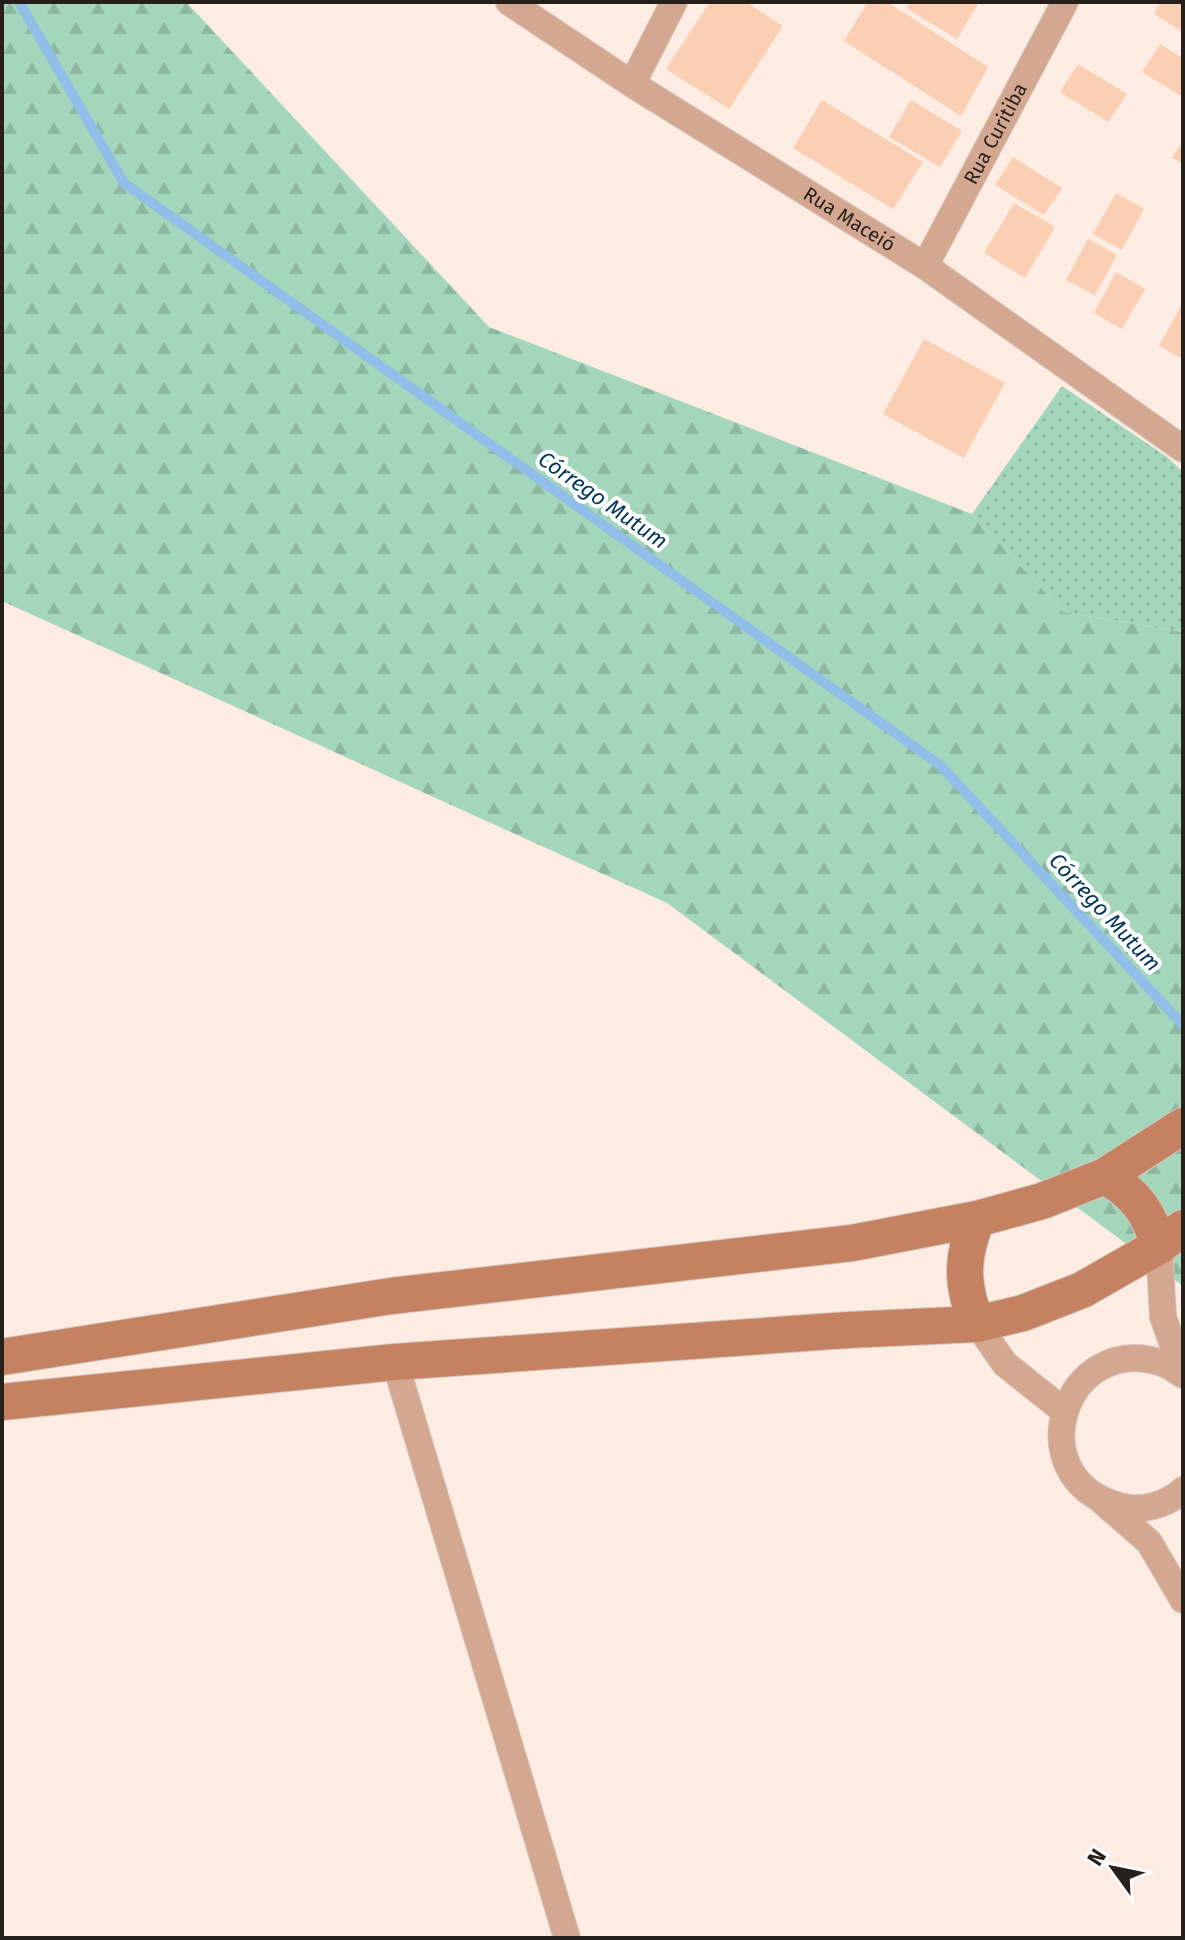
<svg xmlns="http://www.w3.org/2000/svg" width="1185" height="1940" font-family="'Fira Sans',sans-serif">
<style>
.forest{fill:url(#forest-firs)}
.park{fill:url(#park-dots)}
.lines{fill:none;stroke-linecap:round;stroke-linejoin:round}
.stream{stroke:#91bee8;stroke-width:10}
.building{fill:#facfb3}
.minor-casing{stroke:#d5c7be;stroke-width:28}
.secondary-casing{stroke:#d5c7be;stroke-width:38}
.minor{stroke:#d4a791;stroke-width:26}
.secondary{stroke:#c48262;stroke-width:36}
.labels{text-anchor:middle;dominant-baseline:central;stroke-width:8;stroke-linejoin:round;paint-order:stroke}
.street-label{font-size:20px;fill:#261f1a;stroke:#fff}
.water-label{font-size:22px;font-style:italic;fill:#00355b;stroke:#fff}
</style>
<defs>
<pattern id="forest-firs" width="22" height="20" patternUnits="userSpaceOnUse" patternTransform="scale(2)"><rect width="22" height="20" fill="#a3d6bb"/><path d="M5 1l3.5 6h-7zM16 11l3.5 6h-7z" fill="#8cb7a0"/></pattern>
<pattern id="park-dots" width="8" height="8" patternUnits="userSpaceOnUse" patternTransform="scale(2)"><rect width="8" height="8" fill="#a3d6bb"/><path d="M2 2h.1M6 6h.1" fill="none" stroke="#8cb7a0" stroke-width="1.8" stroke-linecap="round"/></pattern>
</defs>
<rect width="100%" height="100%" fill="#fcece2"/>
<path class="forest" d="M2 2H186L489 327 972 514 1064 612 1183 632V1286L667 903 2 601Z"/>
<path class="park" d="M1062 386 1167 457 1183 472V632L1064 612 972 514Z"/>
<g class="lines">
<path class="stream" d="M19 2 124 183 940 765 1183 1025"/>
</g>
<path class="building" d="M710 2H746L783 26 729 109 666 69Z
M868 2H887L988 67 961 116 844 41Z
M910 2H979L957 39 906 8Z
M1161 2H1183V32L1154 14Z
M1160 44 1183 58V97L1142 72Z
M1078 64 1127 94 1108 122 1060 92Z
M822 100 923 162 893 209 793 148Z
M911 100 962 131 940 167 889 137Z
M1183 141V164L1172 158Z
M1013 157 1062 188 1044 215 995 185Z
M1116 193 1144 209 1122 250 1093 234Z
M1014 203 1055 227 1025 278 984 253Z
M1088 239 1117 255 1095 295 1066 280Z
M1116 272 1145 289 1122 329 1094 313Z
M1183 302V359L1159 346Z
M924 339 1005 383 964 458 883 414Z"/>
<g class="lines">
<g class="minor-casing">
<g id="minor">
<path id="s1" d="M509 2 632 84 925 266 1183 449"/>
<path d="M632 84 674 2"/>
<path id="s2" d="M925 266 1065 2"/>
<path d="M1159 1246 1163 1317 1183 1373"/>
<path d="M977 1324 1005 1364 1064 1411"/>
<path d="M395 1362 567 1938"/>
<path d="M1183 1375C1176 1371 1169 1365 1162 1363 1065 1330 1015 1478 1120 1506 1142 1512 1167 1505 1183 1490"/>
<path d="M1103 1502 1149 1542 1183 1600"/>
</g>
</g>
<g class="secondary-casing">
<path id="secondary" d="M1105 1176C1135 1193 1149 1212 1159 1246
M977 1219C961 1258 961 1285 977 1324
M2 1357 391 1296 852 1243 977 1219 1042 1201 1105 1176 1183 1126
M2 1402 395 1362 848 1330 977 1324 1023 1313 1082 1290 1159 1246 1183 1228"/>
</g>
<use href="#minor" class="minor"/>
<use href="#secondary" class="secondary"/>
</g>
<g class="labels">
<g class="street-label">
<text stroke="none"><textPath href="#s2" startOffset="150">Rua Curitiba</textPath></text>
<text stroke="none"><textPath href="#s1" startOffset="404">Rua Maceió</textPath></text>
</g>
<g class="water-label">
<text transform="translate(603 500) rotate(35)">Córrego Mutum</text>
<text transform="translate(1105 912) rotate(47)">Córrego Mutum</text>
</g>
</g>
<rect width="1185" height="1940" fill="none" stroke="#261f1a" stroke-width="8"/>
<g transform="translate(1113 1868) rotate(303)" stroke="#ffffff" stroke-width="6" paint-order="stroke">
<path d="M0-6L14 30L0 20L-14 30Z" fill="#261f1a"/>
<text y="-12" font-size="22" font-weight="bold" text-anchor="middle" fill="#261f1a">N</text>
</g>
</svg>
